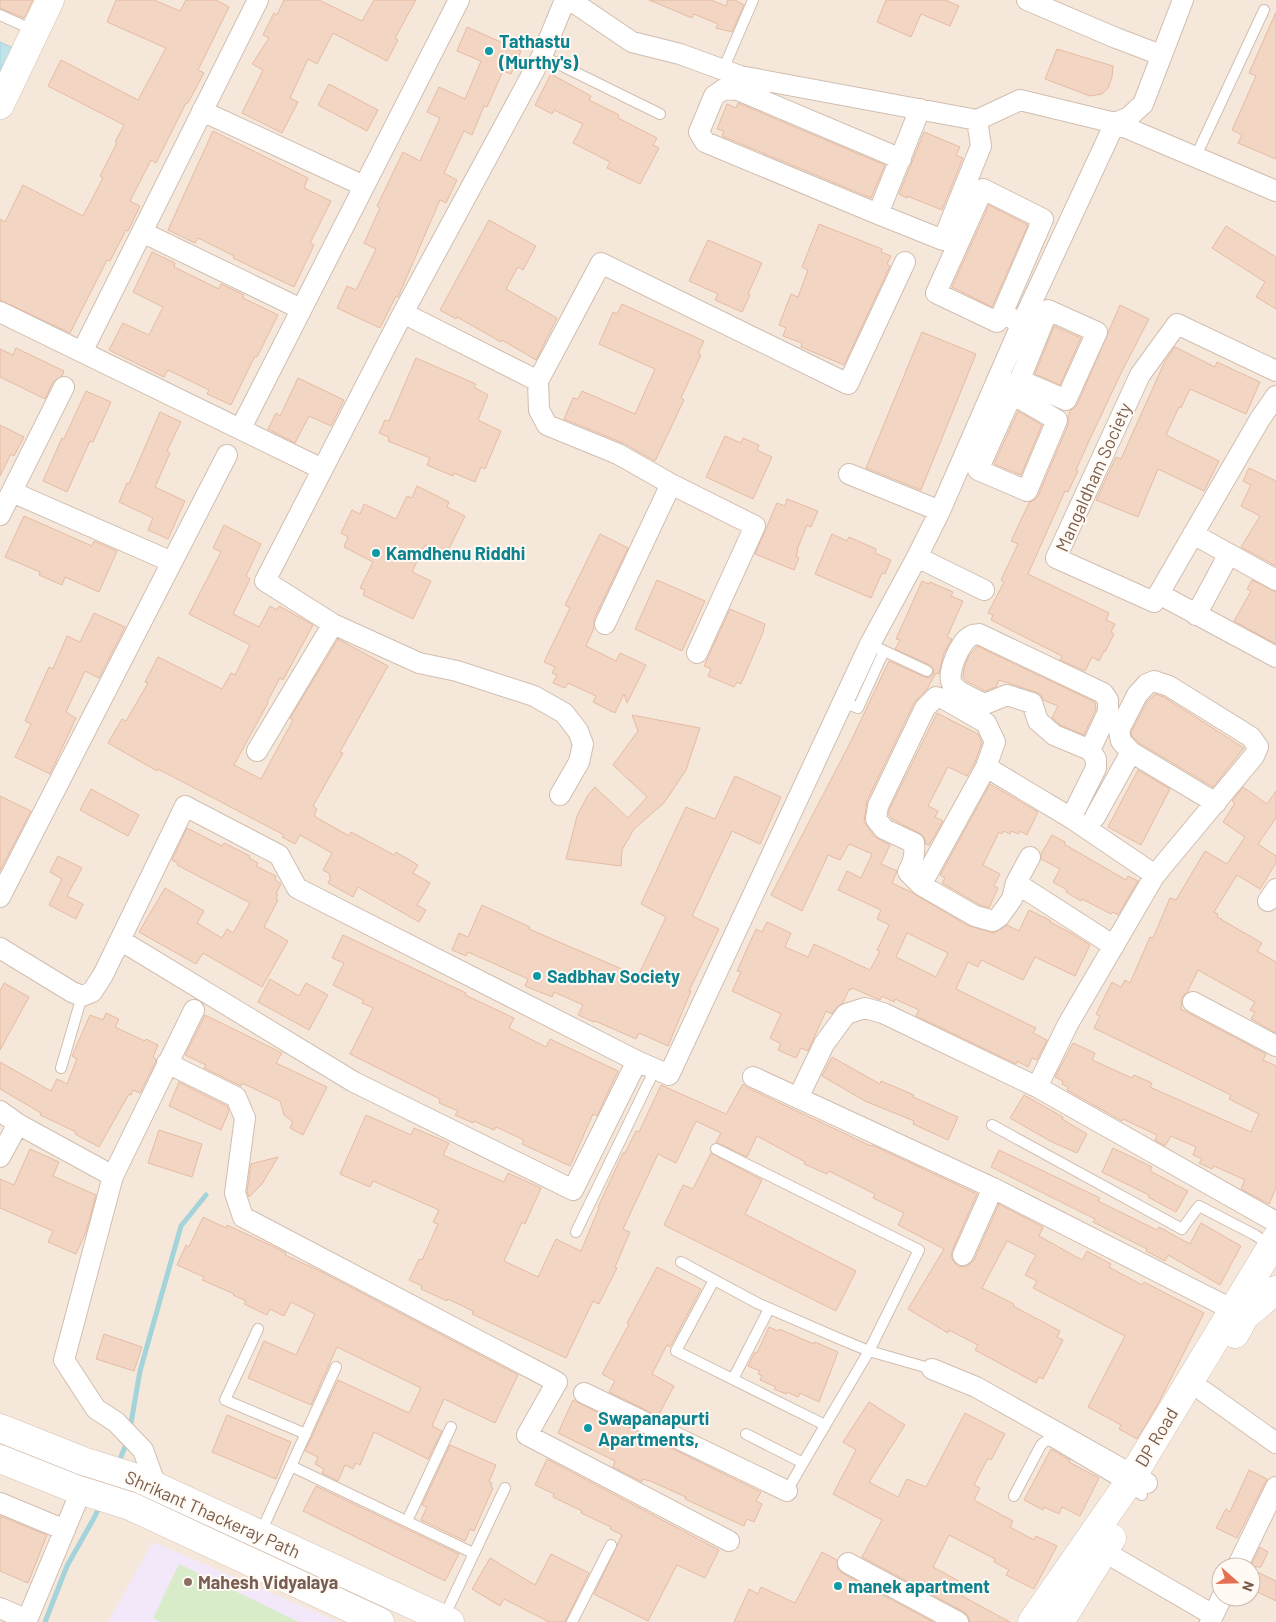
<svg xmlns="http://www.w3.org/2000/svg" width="1276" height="1622" font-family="Barlow,sans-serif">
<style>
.residential{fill:#f5e8da;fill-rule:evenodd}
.education{fill:#f3e8fa}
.green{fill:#d8ecc9}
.water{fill:#bfe3e8;stroke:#a5d3da}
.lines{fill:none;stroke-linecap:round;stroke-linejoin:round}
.stream{stroke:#a5d3da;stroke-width:5}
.building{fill:#f3d5c3;stroke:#e6bba3;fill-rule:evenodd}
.lane-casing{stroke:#d1beb0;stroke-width:12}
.street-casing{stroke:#d1beb0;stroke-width:22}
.secondary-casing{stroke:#d6c0b0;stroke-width:29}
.lane{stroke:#fff;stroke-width:10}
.street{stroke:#fff;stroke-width:20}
.secondary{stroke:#fff;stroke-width:28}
.culture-dot{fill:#0f9aa8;stroke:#fffaf3;stroke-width:2}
.education-dot{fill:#8d6e63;stroke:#fffaf3;stroke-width:2}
.labels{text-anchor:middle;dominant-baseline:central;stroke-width:4;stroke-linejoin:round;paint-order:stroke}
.culture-label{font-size:18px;font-weight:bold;fill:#0d838f;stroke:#fffaf3;text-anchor:start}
.street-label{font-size:18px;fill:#7a5c4d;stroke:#fffaf3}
.education-label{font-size:18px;font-weight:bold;fill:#785e54;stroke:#fffaf3;text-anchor:start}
</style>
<rect width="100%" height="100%" fill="#fdf6ec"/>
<path class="residential" d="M0 0H1276V1622H0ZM1221 1567H1251V1597H1221Z"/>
<path class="education" d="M153 1542 339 1622H108Z"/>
<path class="green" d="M179 1564 299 1622H161L153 1618Z"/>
<path class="water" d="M0 42 15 49 0 80Z"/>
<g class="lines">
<path class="stream" d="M130 1429 140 1371 181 1226 206 1195
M118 1464 127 1442
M45 1622 67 1566 94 1518 101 1504"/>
</g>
<path class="building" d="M0 0H33L24 18 0 8Z
M116 0H154L180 11 186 0H216L229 7 198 70 204 73 188 103H186L156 163 151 160 130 201 140 206 128 231 126 230 110 261 107 260 70 333 0 300V219L5 222 23 185 83 216 103 178 100 176 117 143 115 142 124 125 48 86 61 60 138 100 166 48 107 22Z
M284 0H319L362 21 374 0H416L395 38 398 40 387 61 333 33 317 64 308 59 290 98 298 102 282 133 242 113 263 70 252 64 269 38 263 35 274 13 277 15Z
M649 0H711L726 6 728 0H735L744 5 732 32 716 28 718 24 694 14 692 18Z
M886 0H945L959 6 950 26 921 14 911 37 877 22Z
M1276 12V159L1238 143 1242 135 1232 130 1256 76 1249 73Z
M467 27 521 51 511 74 503 71 487 107 484 106 472 135 464 131 444 173 457 180 446 203 440 200 398 297 396 296 380 328 337 308 347 286 356 290 376 249 364 243 380 208 377 206 403 152 420 161 440 118 427 112 439 87 465 99 481 61 457 51Z
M1057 49 1113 66 1112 77 1108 88 1102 94 1090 96 1045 79Z
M551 74 591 96 589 100 619 115 618 118 657 138 653 145 659 148 640 184 607 168 610 162 573 143 583 124 554 110 552 114 535 105Z
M329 84 378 110 367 131 318 105Z
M738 103 885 165 871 198 722 136 724 131 717 129 727 104 736 108Z
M213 131 308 178 304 188 331 201 310 243 314 245 294 287 233 258 234 256 198 238 195 243 168 230Z
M924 132 960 147 956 155 963 158 942 210 907 196V198L899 194Z
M989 205 1028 225 992 307 952 287Z
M489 220 536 246 523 270 518 267 506 289 557 318 536 360 502 340 501 342 457 317 456 319 440 310Z
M819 224 882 249 881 252 891 256 887 264 890 266 844 365 801 347 802 343 783 336 786 328 779 325 791 294 798 297 808 270 802 267Z
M1226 226 1276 257V309L1256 297 1265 282 1212 248Z
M708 240 762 263 748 294 750 295 742 312 715 300 718 294 689 281Z
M152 252 175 263 174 267 219 289 221 284 244 295 243 298 278 315 257 357 255 356 231 405 207 394 209 390 168 370 164 377 109 350 123 323 149 335 163 307 133 292Z
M622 304 704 341 698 353 701 355 681 398 684 400 655 461 623 443 564 419 573 398 578 399 582 391 635 414 655 369 599 344 613 312 617 314Z
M1120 305 1149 319 1122 371 1089 441 1076 470 1078 471 1068 492 1065 491 1028 574 1109 613 1106 620 1115 624 1111 632 1114 634 1105 652 1104 651 1099 661 1092 657 1085 671 1060 660 1062 656 991 620 993 615 988 613 1004 582 1001 580 1018 544 1011 541 1029 503 1034 500 1038 496 1068 425V416L1070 411 1077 405Z
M1054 326 1081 338 1060 385 1035 374Z
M922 332 976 354 921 490 866 468Z
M1175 347 1215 367 1217 362 1260 382 1246 414 1190 389 1181 408 1179 407 1166 435 1219 461 1204 491 1158 469 1138 517 1096 500 1116 457 1121 459 1165 361Z
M16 348 64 371 62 376 53 382 45 399 0 377V349L13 355Z
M416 358 476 384 474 387 488 395 478 420 501 431 485 469 481 467 475 482 454 473 453 476 427 465 430 458 388 441 389 437 379 433 385 420 389 421Z
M298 378 344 400 331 426 309 416 295 443 268 429 276 413 280 416Z
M86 391 111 402 93 442 90 441 67 492 43 481 62 438 64 439Z
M1018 411 1042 425 1021 475 994 464Z
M160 412 181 422 167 451 170 453 155 487 185 501 168 539 148 530 153 518 119 502 127 483 129 484Z
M0 425 24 437 14 456 11 454 0 476Z
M725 436 741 443 743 438 759 445 757 450 772 457 753 499 706 477Z
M1249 468 1276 481V566L1241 547 1260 516 1241 506 1251 485 1243 481Z
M417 486 449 502 447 507 465 516 446 555 425 545 412 572 431 581 413 619 363 595 365 590 360 588 373 562 344 547 348 537 341 533 352 510 360 514 364 504 396 519 407 496 412 498Z
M787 499 818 511 811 527 807 525 797 550H798L796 556 799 558 794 570 755 554 777 503 785 506Z
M24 516 92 546 94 541 117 551 99 592 65 577 62 585 39 575 40 572 5 557Z
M224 525 261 544 246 576 250 579 233 614 259 627 270 606 277 610 279 606 313 625 283 680 280 678 267 702 268 703 234 765 261 779 293 720 290 718 338 639 388 666 340 752 343 753 313 806 317 809 314 816 349 836 351 832 394 855 396 852 418 865 413 873 430 883 417 905 426 910 419 922 358 887 353 897 328 883 331 877 329 876 330 874 323 870 332 853 300 835 295 844 282 837 284 835 158 769 157 771 108 743 122 719 126 721 148 683 145 682 158 657 222 689 231 673 235 675 250 645 189 614 221 552 213 548Z
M600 534 628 548 594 619V628L586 646 616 661 620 653 646 665 627 703 624 694 615 713 593 702 596 696 568 683 565 688 553 683 557 675 552 673 555 667 544 662 570 608 565 605Z
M832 534 847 541 849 537 876 549 875 553 891 560 885 574 882 573 871 598 815 574Z
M657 580 705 601 682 651 635 629Z
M1252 580 1276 592V644L1234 621 1251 591 1247 589Z
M922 581 929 584 930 582 953 592 951 596 963 601 947 637 952 639 944 653 939 674 936 673 927 689 914 703 867 801 864 822 875 837 890 845 881 864 897 871 892 883 911 892 969 926 994 933 1007 925 1019 931 1029 910 1051 921 1050 922 1071 933 1090 945 1075 976 1035 957 1023 980 981 960 978 967 968 962 956 989 1036 1028 1033 1033 1047 1040 1037 1060 1032 1058 1028 1067 1017 1061 1016 1064 916 1016 919 1010 895 999 894 1002 882 996 880 1000 852 988 851 990 849 989 843 1003 837 1007 832 1014 826 1011 808 1051 801 1048 796 1058 778 1050 781 1044 770 1038 781 1014 732 991 741 972 737 971 756 929 762 932 767 922 791 933 785 947 808 957 814 944 870 970 880 951 877 950 889 925 877 919 881 910 838 890 847 871 861 878 872 854 849 844 840 860 828 855 802 911 771 895 850 743 889 661 925 677 928 678 933 674 934 670 930 665 895 649 900 640 896 639ZM907 933 948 953 936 977 896 957Z
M730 609 765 624 763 630H764L741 684 737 682 734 687 708 676 711 669 704 666Z
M94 613 125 627 99 678 85 671 66 712 76 718 50 774 15 757 31 724 25 721 49 667 53 669 67 636 80 642Z
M977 646 1095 702 1096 709 1084 735 1060 725 1052 718 1058 706 1043 700 1041 695 1036 692 999 680 996 687 985 691 966 681 963 678 964 668 969 656Z
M1155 694 1164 697 1244 748 1213 787 1139 743 1132 736 1131 732 1147 702Z
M937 713 978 734 982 743 975 762 967 776 948 767 928 806 938 811 935 817 943 821 929 845 926 844 924 837 919 833 892 819 889 816V810Z
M632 715 700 728 686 770 664 803 634 829 622 850 621 866 566 859 577 816 588 795 595 787 628 818 647 797 613 765 638 731Z
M1138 770 1170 789 1141 845 1108 827Z
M735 776 781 797 760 844 732 831 692 916 719 929 689 991H691L668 1046 639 1033 636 1039 595 1021 594 1022 578 1015 583 1005 554 992 552 997 525 986 528 979 468 952 466 956 452 950 459 933 468 937 482 905 530 927 529 929 638 976 666 917 641 904 686 807 715 819Z
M990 784 1038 812 1027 835 1020 831 1019 834 1011 831 1010 834 1004 831 1002 834 999 832 983 865 1000 874 994 886 998 888 989 908 980 905 942 883 945 878 940 875Z
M1243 787 1267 804 1276 791V818L1258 844 1276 856V863L1260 889 1237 875 1214 912 1218 914 1217 917 1222 919V920L1262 943 1257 951 1276 962V1033L1251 1019 1255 1012 1250 1010 1255 1002 1198 970 1188 991 1182 997 1181 1009 1266 1054 1263 1060 1276 1066V1188L1269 1204 1241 1189 1245 1180 1214 1166 1212 1169 1199 1163 1202 1159 1193 1155 1196 1147 1171 1136 1165 1146 1155 1140 1157 1135 1123 1119 1122 1121 1067 1090 1068 1087 1062 1084 1063 1081 1055 1077 1073 1043 1095 1053 1092 1060 1132 1078 1134 1075 1152 1083 1150 1087 1251 1132 1259 1114 1229 1099 1231 1095 1094 1028 1100 1016 1096 1014 1112 982 1121 987 1125 980 1130 983 1150 937 1153 938 1170 898 1176 900 1205 851 1227 864 1245 837 1223 822 1235 803 1232 801Z
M91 789 139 815 128 836 80 810Z
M0 796 31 811 0 871Z
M187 828 222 846 224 843 250 856 249 858 258 863 256 866 276 876 275 880 281 884 276 894 278 895 276 899 278 900 264 927 288 941 262 987 203 953 196 964 139 932 165 888 204 911 197 923 222 938 227 929 233 933 250 903 177 865 178 863 172 860Z
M1052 835 1065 842 1064 844 1126 880 1128 876 1138 881 1118 915 1113 912 1111 914 1082 899 1081 901 1066 892 1067 890 1053 882 1060 869 1041 859V854Z
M58 856 82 868 67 896 83 904 76 919 49 905 62 879 50 872Z
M343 935 466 993 465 995 514 1018 509 1028 546 1047 550 1039 618 1071 597 1116 593 1114 570 1166 522 1144 524 1140 496 1127 494 1130 474 1121 473 1123 455 1115 458 1111 439 1103 440 1099 350 1054 373 1008 362 1003 363 1000 333 985 344 963 332 958Z
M270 979 299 996 306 983 328 995 309 1030 258 1002Z
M4 983 29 997 0 1050V991Z
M106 1013 119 1019 115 1027 145 1041 146 1039 158 1045 153 1057 156 1059V1061L140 1093 133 1090 131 1095 129 1094 99 1147 75 1134 76 1132 40 1115 41 1113 0 1089V1062L51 1091 57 1079 67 1084 77 1059 72 1056 90 1015 103 1020Z
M205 1015 282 1053 276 1063 327 1087 303 1135 290 1128 293 1122 284 1115 280 1101 242 1083 241 1086 204 1068 206 1065 185 1055Z
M832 1057 880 1084 881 1081 914 1095 913 1097 958 1117 948 1140 913 1124 914 1121 865 1101 822 1076Z
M179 1082 227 1106 229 1111 221 1130 169 1106Z
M743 1084 748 1088 871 1146 872 1145 977 1194 952 1251 951 1257 954 1262 958 1266 965 1267 970 1264 974 1260 999 1204 1043 1227 1039 1236 1082 1260 1087 1251 1111 1264 1109 1267 1142 1285 1144 1282 1204 1313 1158 1404 1137 1439 1119 1429 1121 1425 1088 1407 1125 1336 1033 1288 1037 1281 1025 1275 1036 1255 1007 1241 982 1288 1014 1304 1013 1306 1060 1331 1057 1337 1063 1340 1043 1379 1039 1377 1036 1383 975 1350 978 1345 949 1330 948 1333 908 1309 944 1249 898 1225 904 1213 873 1198 875 1194 829 1171 827 1174 804 1164 805 1162 757 1136 747 1157 716 1142 721 1133 696 1121 676 1163 658 1154 623 1229 630 1232 615 1267 617 1268 599 1304 593 1301 566 1358 472 1314 473 1311 448 1299 447 1301 421 1289 422 1286 409 1280 419 1259 422 1260 438 1224 433 1222 439 1210 373 1181 370 1187 340 1174 366 1115 411 1135 414 1128 449 1143 443 1155 504 1182 508 1173 541 1188 525 1224 522 1222 504 1261 538 1277 556 1239 581 1251 599 1208 598 1207 623 1153H625L636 1131 639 1132 661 1085 726 1114Z
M1024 1095 1063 1117 1062 1119 1087 1134 1077 1153 1050 1141 1010 1118Z
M159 1130 202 1144 192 1177 148 1163Z
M1113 1148 1152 1167 1150 1171 1188 1191 1176 1212 1148 1197 1149 1195 1102 1172Z
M30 1149 59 1162 53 1176 96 1195 86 1232 76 1254 48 1242 53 1231 0 1208V1179L14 1185Z
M999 1150 1100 1198 1098 1201 1157 1230 1159 1227 1190 1244 1201 1223 1241 1246 1220 1285 1168 1255 1165 1261 1146 1251 1147 1249 1093 1222 1095 1219 991 1167Z
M711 1153 762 1180 745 1214 856 1271 836 1311 664 1225 683 1185 693 1189Z
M278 1157 262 1184 249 1197 247 1192 251 1164Z
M203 1217 226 1228 227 1225 272 1246 286 1253 285 1255 320 1271 518 1375 495 1423 444 1399 432 1426 442 1431 428 1459 374 1432 360 1465 356 1463 353 1469 345 1465 338 1481 322 1473 324 1469 315 1464 318 1457 305 1451 338 1380 409 1413 421 1388 337 1347 311 1405 248 1378 264 1341 296 1355 315 1314 291 1302 284 1316 270 1309 267 1315 244 1304 246 1301 233 1295 234 1294 202 1280 204 1277 177 1265 186 1245 189 1247Z
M657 1267 701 1289 670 1347 667 1345 652 1374 674 1386 658 1416 609 1392 615 1381 602 1374 629 1324 627 1323Z
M769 1327 778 1331 779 1329 814 1344 815 1342 838 1352 819 1402 800 1393 798 1397 787 1392 786 1394 774 1389 776 1387 760 1380 762 1376 758 1374 760 1371 748 1366 755 1352 757 1353Z
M104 1334 142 1347 134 1371 96 1359Z
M573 1400 761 1492 756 1501 762 1504 754 1522 747 1519 744 1526 685 1499 686 1497 650 1481 642 1479V1482L613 1467 615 1461 558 1433Z
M869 1402 905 1425 869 1482 898 1497 907 1479 926 1487 965 1413 1005 1434 991 1460 988 1458 974 1485 980 1488 974 1500 1013 1521 1010 1527 1034 1540 1036 1536 1057 1546 1034 1589 1006 1575 1009 1570 994 1562 995 1559 949 1535 933 1567 968 1586 962 1596 1010 1622H970L968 1616 964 1612 862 1557 882 1520 833 1494 856 1450 843 1442Z
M227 1415 291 1442 276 1479 212 1452Z
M450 1445 496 1465 489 1482 492 1483 491 1487 493 1488 474 1531 470 1529 465 1541 421 1520 427 1507 422 1505Z
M1051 1449 1070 1460 1069 1462 1099 1478 1080 1516 1062 1507 1059 1514 1044 1507 1043 1510 1024 1500Z
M547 1459 719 1550 705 1578 677 1565 648 1621 594 1594 622 1535 610 1529 611 1527 581 1513 582 1511 553 1497 554 1494 535 1485Z
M1249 1470 1267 1479 1237 1538 1216 1528 1226 1509 1230 1512Z
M316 1486 459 1554 445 1581 303 1511Z
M0 1516 47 1535 28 1583 0 1571Z
M1260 1547 1268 1552 1261 1567H1250Z
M822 1552 837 1560 838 1569 842 1573 933 1622H734L749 1589 758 1594 761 1587 795 1603Z
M551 1554 589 1573 565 1622H549L504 1599 500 1606 472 1589 490 1558 535 1585Z
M1251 1569 1276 1581V1601L1251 1589Z"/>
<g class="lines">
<g class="lane-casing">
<path id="lane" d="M0 15 33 30
M542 56 660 114
M723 70 753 0
M1196 156 1264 10
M878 648 927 671
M843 702 858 708 884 651
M61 1068 82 996
M992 1125 1182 1229 1199 1206 1255 1235 1271 1246
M716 1149 919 1250 869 1351 803 1463 746 1434
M576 1232 655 1069
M681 1262 759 1304 840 1339 869 1351 932 1369
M714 1280 676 1351 825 1425
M258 1329 225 1400 306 1434
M733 1379 769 1309
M291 1466 336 1367
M787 1491 803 1463
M1014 1496 1041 1445 1047 1440 1053 1442 1142 1495
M407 1521 451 1427
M261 1532 291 1466 473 1553
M443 1619 505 1488
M572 1622 611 1545"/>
</g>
<g class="street-casing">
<path id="street" d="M570 0 632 42 680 54 740 76 977 120 1020 100 1115 123 1276 191
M1027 0 1116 38 1161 55
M202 111 364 186
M901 159 738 90 724 89 714 96 699 132 705 142 878 214 920 109
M878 214 943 240 981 146 977 120
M142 232 301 309
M0 312 322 469
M403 313 538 381 601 263 848 384 905 262
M1002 314 1043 219 983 189 936 293 997 322 1002 314 1022 323
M82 352 258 0
M1276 371 1177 324 1140 375 1056 558 1154 602 1260 419 1276 396
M997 380C1009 384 1012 385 1024 382L1066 400 1097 332 1048 310 1018 384
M538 381 539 410 547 425 618 454 671 484 755 526 697 653
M1012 385 1017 397 1057 420 1027 491 978 470 1014 390
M241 428 459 0
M849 474 940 511
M12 492 172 562
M0 515 64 387
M1193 534 1276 580
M917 557 984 590
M1159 594 1276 657
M1196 615 1229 554
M605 624 671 484
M257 751 333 624
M560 795 579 762 583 744 578 731 564 713 534 696 457 671 419 663 333 624 265 581 403 313 542 56 565 0
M1095 817 1131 752
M1071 818 1096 768V759L1090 750 1054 735 1038 721 1032 703 1007 695 985 704C975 699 958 694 952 684 946 673 961 640 971 636 973 634 976 635 979 634L1103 693 1108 700V712L1090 750
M1030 857 1016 883 1012 899 999 917 993 921 975 916 921 885 908 872C914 862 915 854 914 843L884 829 876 819 878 806 925 708 936 697 946 700 986 723 995 742 986 767 1071 818 1155 875
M1016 883 1114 946
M921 885 986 767
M0 897 227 455
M1268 901 1276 889
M120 940 354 1082 573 1190 637 1061
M0 948 72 992 82 996 92 992 103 975 185 806 279 855 297 888 637 1061 669 1075 870 644 917 557 940 511 1022 323 1115 123 1129 117 1143 104 1183 0
M1193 1002 1276 1046
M167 1063 236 1097 245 1118 235 1193 243 1217 557 1382 527 1435 729 1541
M753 1077 993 1188 1245 1316
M1037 1087 1068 1024 1155 875 1254 756 1258 747 1251 737 1169 686 1154 681 1147 684 1137 695 1119 730 1121 741 1131 752 1216 803
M798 1098 824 1044 846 1014 865 1008 883 1013 1037 1087 1276 1222
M0 1111 18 1124 113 1176
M0 1157 18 1124
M963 1255 993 1188
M932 1369 976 1387 1147 1483
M1203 1391 1276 1443
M584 1393 787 1491
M156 1486 143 1450 116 1422 96 1409 64 1360 113 1176 194 1010
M0 1503 65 1530
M1103 1551 1213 1615
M848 1563 958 1622
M1237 1567 1276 1487
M0 1608 27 1620 81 1491
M1210 1622 1222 1597"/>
</g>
<g class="secondary-casing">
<path id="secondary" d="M0 105 50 0
M1235 1334 1245 1316 1276 1290
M0 1428 83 1461 140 1479 450 1622
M0 1459 73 1488 130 1506 380 1622
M1032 1622 1127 1485 1276 1239
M1060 1622 1112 1538"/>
</g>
<use href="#lane" class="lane"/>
<use href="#street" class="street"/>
<use href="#secondary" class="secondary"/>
</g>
<g class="culture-dot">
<circle cx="489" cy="51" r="5"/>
<circle cx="376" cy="553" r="5"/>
<circle cx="537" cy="976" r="5"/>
<circle cx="588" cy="1428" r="5"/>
<circle cx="838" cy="1586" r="5"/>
</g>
<circle class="education-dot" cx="188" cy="1582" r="5"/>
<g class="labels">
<g class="culture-label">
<text x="499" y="41">Tathastu<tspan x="499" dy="21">(Murthy's)</tspan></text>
<text x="386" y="553">Kamdhenu Riddhi</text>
<text x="547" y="976">Sadbhav Society</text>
<text x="598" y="1418">Swapanapurti<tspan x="598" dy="21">Apartments,</tspan></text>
<text x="848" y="1586">manek apartment</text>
</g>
<g class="street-label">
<text transform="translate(1093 477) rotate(-66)">Mangaldham Society</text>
<text transform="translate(1156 1437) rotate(-59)">DP Road</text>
<text transform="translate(213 1514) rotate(24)">Shrikant Thackeray Path</text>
</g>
<g class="education-label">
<text x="198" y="1582">Mahesh Vidyalaya</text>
</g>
</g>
<g transform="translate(1236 1582) rotate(110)"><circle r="24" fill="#fffaf3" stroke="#cabbb1"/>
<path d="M0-4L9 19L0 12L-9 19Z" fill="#e76f51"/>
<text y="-8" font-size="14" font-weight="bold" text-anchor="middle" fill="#7a5c4d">N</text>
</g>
</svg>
